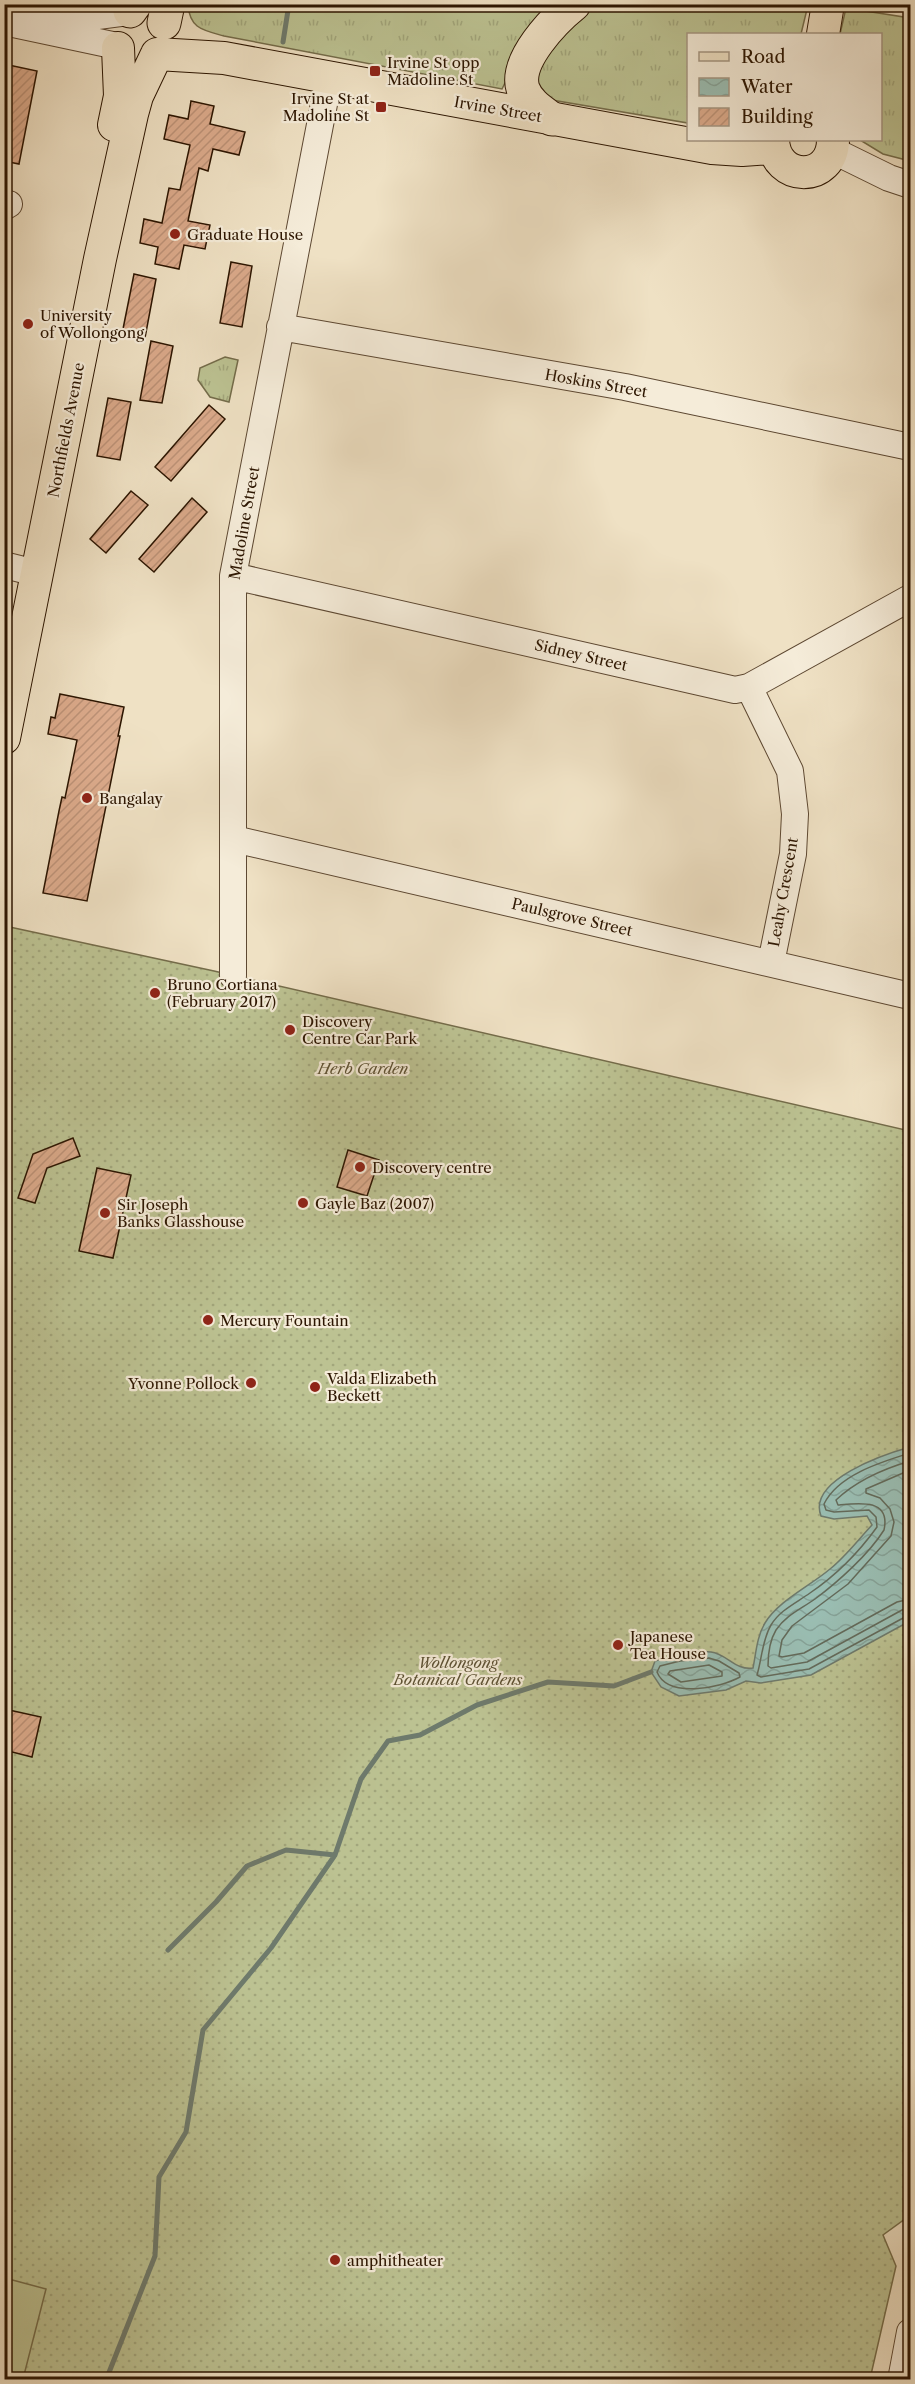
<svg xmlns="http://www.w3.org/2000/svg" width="915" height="2384" font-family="'Libre Caslon Text',serif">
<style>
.grass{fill:url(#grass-tufts);stroke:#746c4a;stroke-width:1.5}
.garden{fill:url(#garden-dots);stroke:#746c4a;stroke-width:1.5}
.pitch{fill:#bcc292;stroke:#746c4a;stroke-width:1.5}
.water{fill:url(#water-waves);stroke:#6e7a6c;stroke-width:1.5}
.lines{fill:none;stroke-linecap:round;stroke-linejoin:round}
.shore{stroke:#636a5a;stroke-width:1.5}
.stream{stroke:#6e7a6c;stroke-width:5}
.building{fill:url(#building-hatch);stroke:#2c1501;stroke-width:1.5}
.minor-casing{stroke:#5d4832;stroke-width:28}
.major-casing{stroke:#2c1501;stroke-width:34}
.highway-casing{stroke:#2c1501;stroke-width:35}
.minor{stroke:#f5ecd9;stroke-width:26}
.major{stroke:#efe1c4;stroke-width:32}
.highway{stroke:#efe1c4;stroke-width:33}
.poi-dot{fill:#8f2418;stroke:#f5ecd9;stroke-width:2}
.labels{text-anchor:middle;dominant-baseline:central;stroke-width:4.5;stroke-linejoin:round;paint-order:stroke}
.poi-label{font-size:15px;fill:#2c1501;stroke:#f5ecd9;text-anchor:start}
.street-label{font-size:15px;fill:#2c1501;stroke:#f5ecd9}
.park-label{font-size:15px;font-style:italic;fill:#5e5234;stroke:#f5ecd9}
</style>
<defs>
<pattern id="grass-tufts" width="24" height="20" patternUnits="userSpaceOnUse" patternTransform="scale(1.5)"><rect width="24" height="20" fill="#bcc292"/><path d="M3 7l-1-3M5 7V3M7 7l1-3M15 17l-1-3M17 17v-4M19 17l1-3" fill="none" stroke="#a2a67c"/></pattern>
<pattern id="garden-dots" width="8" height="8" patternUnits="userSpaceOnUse" patternTransform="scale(1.5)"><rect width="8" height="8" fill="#bcc292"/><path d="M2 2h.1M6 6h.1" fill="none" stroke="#a2a67c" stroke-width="1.8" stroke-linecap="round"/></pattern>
<pattern id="water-waves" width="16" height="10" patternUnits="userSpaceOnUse" patternTransform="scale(1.5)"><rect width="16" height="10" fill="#9abeb3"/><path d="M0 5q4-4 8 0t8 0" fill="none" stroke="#85a298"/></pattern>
<pattern id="building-hatch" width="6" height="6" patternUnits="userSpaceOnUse" patternTransform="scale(1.5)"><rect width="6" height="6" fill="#dbaa8b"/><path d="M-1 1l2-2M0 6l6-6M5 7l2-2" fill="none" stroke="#bc9176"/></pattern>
</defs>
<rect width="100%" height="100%" fill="#efe1c4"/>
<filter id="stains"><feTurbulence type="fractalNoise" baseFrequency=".00333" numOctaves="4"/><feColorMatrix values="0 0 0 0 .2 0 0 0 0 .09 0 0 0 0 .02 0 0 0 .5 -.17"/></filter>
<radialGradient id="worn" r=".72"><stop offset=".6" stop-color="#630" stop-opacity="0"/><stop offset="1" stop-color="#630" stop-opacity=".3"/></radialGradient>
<path class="grass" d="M188 5H560L524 45 502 89 224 36C203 30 190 29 188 5Z
M592 5H808L801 34H688V123L540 98 529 65 566 22Z
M846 8 910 18V161L883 154 860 140H880V34H840Z
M225 357 238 360 229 402 210 397 198 380 200 368Z"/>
<path class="garden" d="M5 926 214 971 910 1131V2210L909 2216 883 2235 896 2266 870 2379 5 2380Z"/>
<path class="pitch" d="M5 2278 46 2289 23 2379H5Z"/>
<path class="water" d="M910 1447V1621L811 1675 761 1683 746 1681 726 1690 679 1696 661 1687 651 1672 655 1661C672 1656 693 1650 711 1652 727 1654 736 1671 753 1668 756 1653 757 1636 765 1623 778 1601 810 1586 830 1569 845 1557 858 1540 872 1525L867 1516 834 1519 821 1516C807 1480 885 1454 910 1447Z"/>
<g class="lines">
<path class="shore" d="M910 1453C881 1462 838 1475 824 1504L826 1510 834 1512 869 1510 876 1517 877 1527C859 1552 835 1576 810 1593 796 1603 780 1610 771 1625 762 1640 762 1659 757 1675L761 1677 809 1669 905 1617 910 1616
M910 1461C883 1469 857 1480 836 1500L838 1505C858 1503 891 1498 884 1530 869 1554 838 1582 815 1599 801 1609 786 1615 776 1630 770 1640 768 1655 768 1666L771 1668 807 1662 902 1610 910 1608
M910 1470 866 1489V1493L880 1498 890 1509 894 1522 891 1536 848 1584 792 1626 782 1640 779 1656 782 1657 804 1653 897 1602 910 1599
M709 1658 719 1661 739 1673 740 1677C720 1688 668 1699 657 1672L660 1666 680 1661Z
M709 1665 722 1672V1676L681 1682 668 1674 670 1671Z"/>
<path class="stream" d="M283 42 289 4
M168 1950 216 1902 247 1866 286 1850 335 1855
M106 2380 155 2256 159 2177 186 2132 203 2030 271 1948 335 1855 361 1779 388 1741 420 1735 477 1705 548 1682 614 1686 651 1672"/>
</g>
<path class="building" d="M4 64 37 71 19 164 4 161Z
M191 101 214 106 210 124 245 132 239 155 213 149 208 171 199 168 188 221 210 225 205 249 184 245 179 269 155 264 158 247 140 243 144 219 162 223 169 188 180 190 190 145 164 139 169 115 188 119Z
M231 262 252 266 242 327 220 323Z
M134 274 156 279 145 338 122 334Z
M151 341 173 346 162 403 140 400Z
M108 398 131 402 120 460 97 456Z
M209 405 225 419 171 481 155 467Z
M131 491 148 505 106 553 90 539Z
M192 498 207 512 154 572 139 559Z
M60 694 124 707 118 736H120L87 901 43 893 59 811 62 797 65 798 77 740 48 734 51 717 55 718Z
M73 1138 80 1156 47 1168 35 1203 18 1198 33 1154Z
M348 1150 379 1160 367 1196 337 1187Z
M97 1168 131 1175 113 1258 79 1251Z
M9 1710 41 1717 32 1757 4 1750V1727Z"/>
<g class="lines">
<g class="minor-casing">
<path id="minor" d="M13 4 74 16 90 17 128 12
M4 22 117 46
M832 150 889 178 910 185
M4 207 9 204
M280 327 625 387 910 447
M4 565 24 570
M233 576 735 690 749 687 910 598
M749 687 790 771 795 814 793 854 771 963
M234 839 910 996
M233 976V576L329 78
M901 2380 910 2332"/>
</g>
<g class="major-casing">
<path id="major" d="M823 34 828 4
M157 54 224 58 712 148 742 150 773 148
M114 125 120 96 118 48
M773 140C775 183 833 183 833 140
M4 738 100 259 132 114 137 96 156 56"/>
</g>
<g class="highway-casing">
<path id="highway" d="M130 11 135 4
M164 23 168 4
M552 119C541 111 528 103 523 89 514 61 554 20 574 4"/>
</g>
<use href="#minor" class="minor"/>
<use href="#major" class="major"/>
<use href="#highway" class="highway"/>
</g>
<g class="poi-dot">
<rect x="369" y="65" width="12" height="12" rx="3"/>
<rect x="375" y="101" width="12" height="12" rx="3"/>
<circle cx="175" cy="234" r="6"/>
<circle cx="28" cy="324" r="6"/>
<circle cx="87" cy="798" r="6"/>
<circle cx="155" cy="993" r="6"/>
<circle cx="290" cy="1030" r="6"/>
<circle cx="360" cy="1167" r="6"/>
<circle cx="303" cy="1203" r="6"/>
<circle cx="105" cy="1213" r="6"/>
<circle cx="208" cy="1320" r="6"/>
<circle cx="251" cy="1383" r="6"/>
<circle cx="315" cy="1387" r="6"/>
<circle cx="618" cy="1645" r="6"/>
<circle cx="335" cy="2260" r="6"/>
</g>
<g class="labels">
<g class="poi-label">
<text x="387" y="62">Irvine St opp<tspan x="387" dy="17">Madoline St</tspan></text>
<text x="369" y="98" text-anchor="end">Irvine St at<tspan x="369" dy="17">Madoline St</tspan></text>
<text x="187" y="234">Graduate House</text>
<text x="40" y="315">University<tspan x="40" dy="17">of Wollongong</tspan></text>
<text x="99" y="798">Bangalay</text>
<text x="167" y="984">Bruno Cortiana<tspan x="167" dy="17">(February 2017)</tspan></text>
<text x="302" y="1021">Discovery<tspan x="302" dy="17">Centre Car Park</tspan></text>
<text x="372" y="1167">Discovery centre</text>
<text x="315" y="1203">Gayle Baz (2007)</text>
<text x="117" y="1204">Sir Joseph<tspan x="117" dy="17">Banks Glasshouse</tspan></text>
<text x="220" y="1320">Mercury Fountain</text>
<text x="327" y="1378">Valda Elizabeth<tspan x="327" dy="17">Beckett</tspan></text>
<text x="239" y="1383" text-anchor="end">Yvonne Pollock</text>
<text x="630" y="1636">Japanese<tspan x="630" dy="17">Tea House</tspan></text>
<text x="347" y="2260">amphitheater</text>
</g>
<g class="street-label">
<text transform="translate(498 109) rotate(10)">Irvine Street</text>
<text transform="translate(596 383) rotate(10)">Hoskins Street</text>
<text transform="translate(66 430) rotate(-79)">Northfields Avenue</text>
<text transform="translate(244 523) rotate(-80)">Madoline Street</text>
<text transform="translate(581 655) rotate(13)">Sidney Street</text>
<text transform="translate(783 892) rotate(-80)">Leahy Crescent</text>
<text transform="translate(572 917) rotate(13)">Paulsgrove Street</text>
</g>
<g class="park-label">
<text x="363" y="1068">Herb Garden</text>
<text x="458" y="1662">Wollongong<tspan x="458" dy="17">Botanical Gardens</tspan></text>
</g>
</g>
<rect width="915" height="2384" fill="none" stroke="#efe1c4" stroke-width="24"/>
<rect x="6" y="6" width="903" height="2372" fill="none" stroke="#2c1501" stroke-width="3"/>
<rect x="12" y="12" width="891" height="2360" fill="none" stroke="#2c1501" stroke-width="1.5"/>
<rect x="687" y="33" width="195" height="108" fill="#f5ecd9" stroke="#a59683" stroke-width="1.5"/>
<rect x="699" y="52" width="30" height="9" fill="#efe1c4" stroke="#a59683" stroke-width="1.5"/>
<text x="741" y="63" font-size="18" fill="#2c1501">Road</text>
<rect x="699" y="78" width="30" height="18" fill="url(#water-waves)" stroke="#a59683" stroke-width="1.5"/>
<text x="741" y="93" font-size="18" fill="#2c1501">Water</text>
<rect x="699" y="108" width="30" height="18" fill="url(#building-hatch)" stroke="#a59683" stroke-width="1.5"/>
<text x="741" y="123" font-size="18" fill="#2c1501">Building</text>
<rect width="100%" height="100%" filter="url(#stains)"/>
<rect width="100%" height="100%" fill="url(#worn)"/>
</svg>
